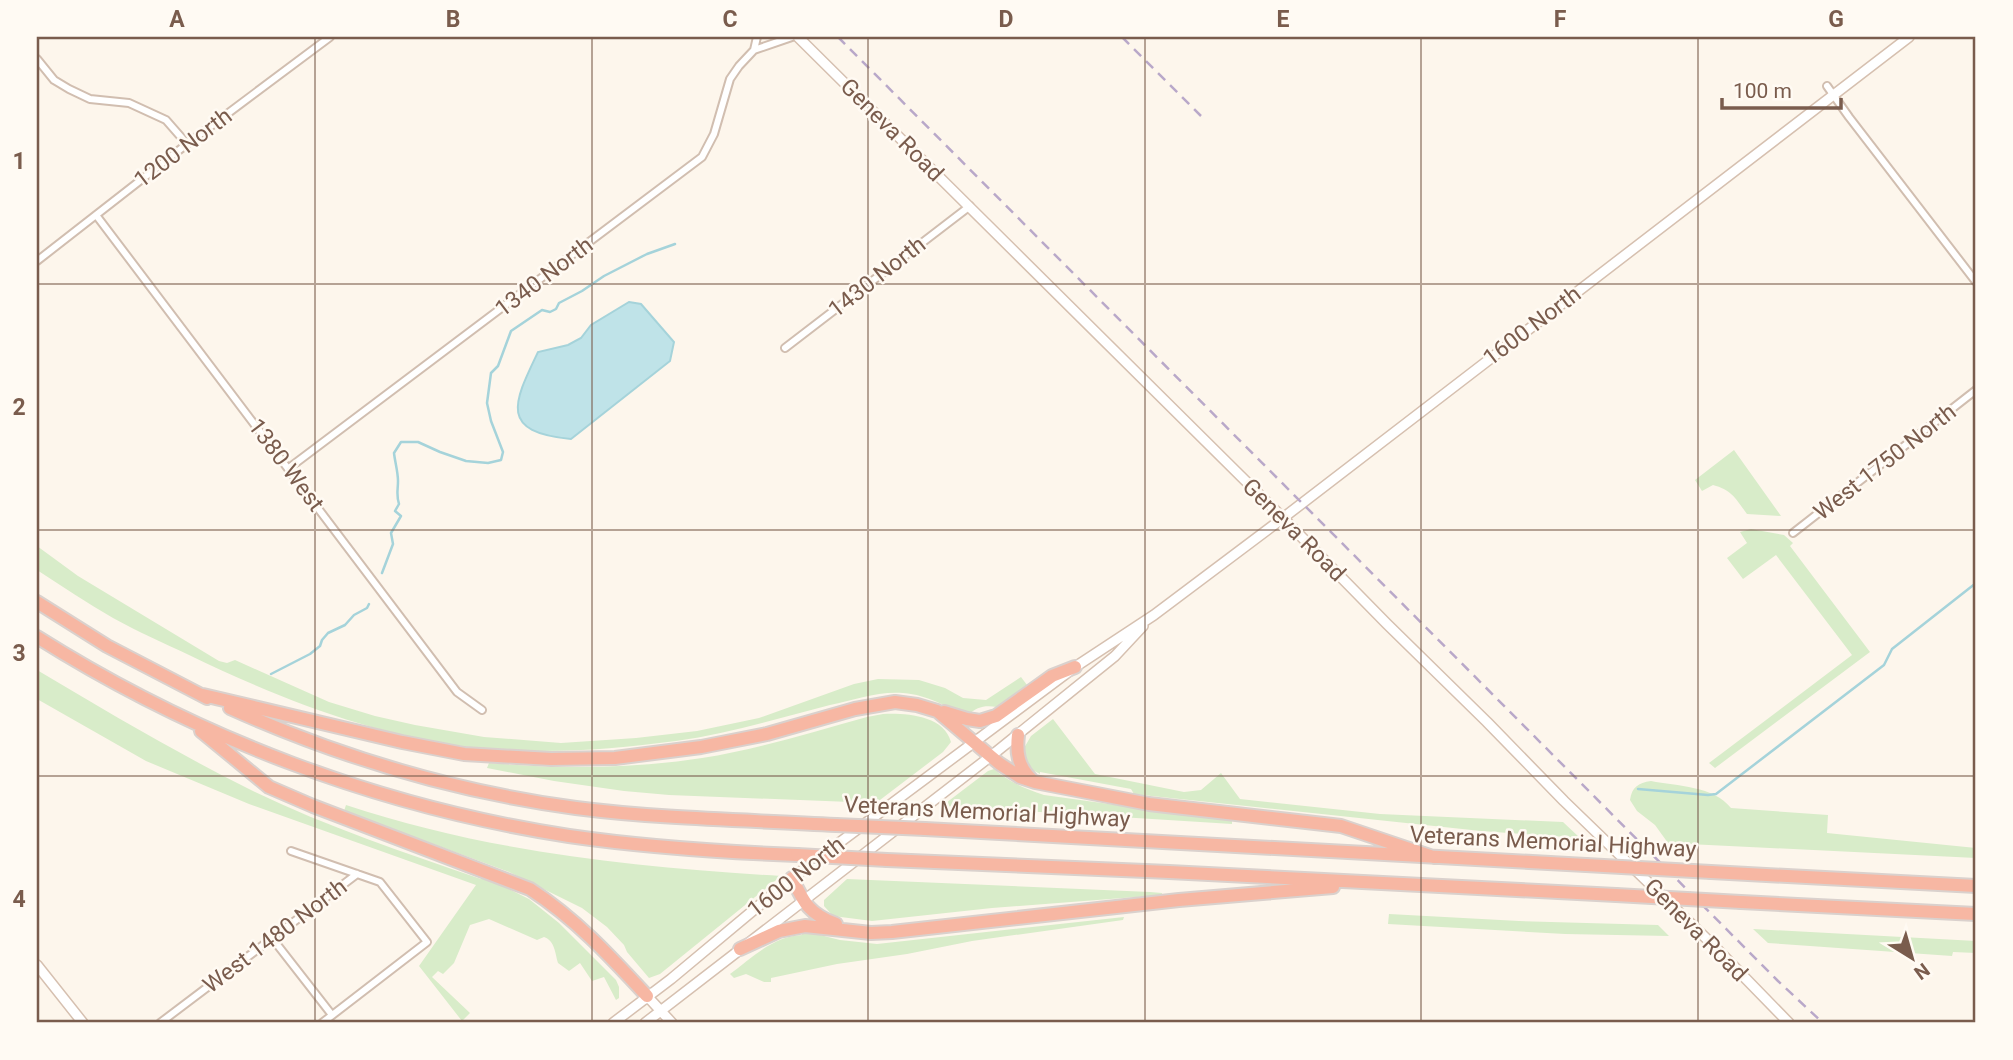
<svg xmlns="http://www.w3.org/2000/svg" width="2013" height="1060" font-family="Roboto,sans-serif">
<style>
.green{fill:#d8ecc9}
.water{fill:#bfe3e8;stroke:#a5d3da;stroke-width:2}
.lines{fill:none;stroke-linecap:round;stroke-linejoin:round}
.stream{stroke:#a5d3da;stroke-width:2.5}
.street-casing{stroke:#d1beb0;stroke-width:10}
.secondary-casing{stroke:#d6c0b0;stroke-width:12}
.highway-casing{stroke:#dad1cd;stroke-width:16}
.street{stroke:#fff;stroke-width:6}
.secondary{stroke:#fff;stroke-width:9}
.highway{stroke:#f7b7a3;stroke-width:12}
.rail{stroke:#b9a8c9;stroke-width:2.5;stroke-dasharray:10 7;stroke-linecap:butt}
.highway-bridge-casing{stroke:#dad1cd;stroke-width:16;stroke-linecap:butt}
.highway-bridge{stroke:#f7b7a3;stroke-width:12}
.grid{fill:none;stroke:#7a5c4d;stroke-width:2;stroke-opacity:0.55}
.labels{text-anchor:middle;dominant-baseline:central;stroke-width:5;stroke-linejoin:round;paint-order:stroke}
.street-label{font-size:23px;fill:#7a5c4d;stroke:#fffaf3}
.neatline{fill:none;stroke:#7a5c4d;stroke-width:2.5}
.grid-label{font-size:23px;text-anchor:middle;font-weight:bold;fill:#7a5c4d}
</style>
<rect width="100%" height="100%" fill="#fdf6ec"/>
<path class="green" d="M1734 450 1781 516 1747 514C1736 499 1732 490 1713 485L1702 491 1695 480Z
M1751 529 1784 535 1793 543 1790 546 1870 652 1715 768 1709 763 1852 655 1776 555 1743 579 1727 558 1747 543 1740 532Z
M37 546 78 576 219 661 227 663 235 660 329 702 375 716 415 725 484 737 561 743 636 738 697 731 759 718 854 684 878 679 919 680 945 688 963 698 986 700 1021 677 1027 685 997 707C984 705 977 707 968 715 945 707 929 695 903 693 878 691 854 700 830 705 779 718 729 734 676 741 608 750 538 755 470 747 371 735 278 698 189 655 164 643 138 632 113 618 87 603 62 586 37 570Z
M37 670C106 711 175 752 247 788 322 825 403 852 481 879L483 876 529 899 559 923 616 980 619 987V998L616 1000 604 977 592 981 580 963 569 971 558 963C555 953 555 941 544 937L537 940 489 919 470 925 454 963 443 974 438 971 432 977 470 1013 462 1021 419 966 476 885 249 804 146 761 37 699Z
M883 714C905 713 944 715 951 742L943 752 876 803 669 795 624 791 554 781 487 768 489 763C560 769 631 769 702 758 758 749 813 732 867 717Z
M1053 719 1095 774 1184 792 1201 790 1221 773 1240 799 1380 814 1563 822 1580 838 1481 831 1142 795 1134 794 1131 789 1040 772V774L1027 767 1021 747 1024 748 1031 736Z
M994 769C1009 782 1025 789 1044 795L1232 821V824L942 806 988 771Z
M1651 781C1677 786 1714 786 1731 808L1828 815 1827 833 1976 848V858L1668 843 1655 825 1637 811 1630 800C1632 787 1638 783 1651 781Z
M346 805C487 852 634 867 781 876L660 974 649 978 627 952 624 945 607 927 582 908 509 872 344 811Z
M847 879 1150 892 1162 893V895L992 908 872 921 833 916 824 906V900Z
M1389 914 1519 921 1658 925 1669 936 1565 934 1388 924Z
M1124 917 1123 920 972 941 907 954 837 964 771 978V982H764L746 974 734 978 730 974C752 958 773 936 802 935V932L816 934 840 940 877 944Z
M1753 929 1976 941V953L1953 952 1952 956 1768 943Z"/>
<path class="water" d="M629 302 641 304 674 342 670 361 571 439C499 432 513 404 538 352L568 345 581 338 591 325Z"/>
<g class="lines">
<path class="stream" d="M382 573 393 544 391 533 401 516 395 511 399 504C396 495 398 490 398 481 398 472 395 462 394 453L401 442H418L440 452 466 461 488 463 501 460 503 452 491 421 487 403 491 373 498 366 511 331 542 310 550 312 556 309 559 303 582 291 604 276 647 254 675 244
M271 674 310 654 320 646 322 640 328 633 345 625 354 615 367 608 369 604
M1638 789 1708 795 1716 794 1884 665 1892 649 1976 583"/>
<g class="street-casing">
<path id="street" d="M754 50 757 37
M37 59 54 80 69 89 90 99 129 103 166 120 187 144
M1827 86 1849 117 1976 282
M96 215 457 692 482 710
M37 261 187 144 330 37
M785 348 970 206
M289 468 702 157 714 134 730 79 739 66 754 50 792 37
M1793 533 1976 390
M291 851 380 882 427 942 322 1023
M272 938 332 1015
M160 1023 357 874"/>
</g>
<g class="secondary-casing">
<path id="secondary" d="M798 37 1283 518 1387 624 1487 722 1564 801 1713 945 1789 1023
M37 965 83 1023
M647 996 672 1023
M613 1023 671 979 792 878 1075 667 1154 615 1283 518 1909 37
M645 1023 991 756 1115 656 1143 626"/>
</g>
<g class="highway-casing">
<path id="highway" d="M37 602 107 646 207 698
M37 637C199 739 380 807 569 836 645 847 721 852 797 855
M203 695 402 742 464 754 551 759 615 758 701 747 767 734 855 709 895 702 917 705 937 711 1000 764 1020 777 1035 782 1149 804 1341 826 1433 857
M230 708C339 757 458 792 576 808 662 819 749 820 836 825
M944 712 967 719 980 721 996 716 1052 676 1075 667
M201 731 269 787 313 806 530 889C576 919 610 956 647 996
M1018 735C1016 752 1018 767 1032 780
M925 829 1586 865
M887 860 1169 872 1616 895
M1711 872 1976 886
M792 878C804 903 809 914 836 924
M1741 902 1976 914
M740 949 779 931 805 926 871 933 892 932 1179 900 1333 887"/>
</g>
<use href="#street" class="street"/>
<use href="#secondary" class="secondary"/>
<use href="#highway" class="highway"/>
<path class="rail" d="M838 37 1778 981 1823 1023
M1122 37 1201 116"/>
<g class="highway-bridge-casing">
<path id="highway-bridge" d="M836 825 925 829
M797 855 887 860
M1586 865 1711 872
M1616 895 1741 902"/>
</g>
<use href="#highway-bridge" class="highway-bridge"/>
</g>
<path class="grid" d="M315 37V1023M592 37V1023M868 37V1023M1145 37V1023M1421 37V1023M1698 37V1023M37 284H1976M37 530H1976M37 776H1976"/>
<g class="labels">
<g class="street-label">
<text transform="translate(892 130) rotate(45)">Geneva Road</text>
<text transform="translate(183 148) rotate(-37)">1200 North</text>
<text transform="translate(544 277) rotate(-37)">1340 North</text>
<text transform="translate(877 277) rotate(-38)">1430 North</text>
<text transform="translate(1532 326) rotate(-37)">1600 North</text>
<text transform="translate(1885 462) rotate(-38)">West 1750 North</text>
<text transform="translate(286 465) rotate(53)">1380 West</text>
<text transform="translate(1294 530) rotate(45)">Geneva Road</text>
<text transform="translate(987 812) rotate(3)">Veterans Memorial Highway</text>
<text transform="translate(1553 842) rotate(3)">Veterans Memorial Highway</text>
<text transform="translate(796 877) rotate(-38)">1600 North</text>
<text transform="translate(1696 930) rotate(45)">Geneva Road</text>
<text transform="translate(275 936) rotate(-37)">West 1480 North</text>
</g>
</g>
<rect width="2013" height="1060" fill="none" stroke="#fffaf3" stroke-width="77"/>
<g transform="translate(1912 958) rotate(143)" stroke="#fffaf3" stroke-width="5" paint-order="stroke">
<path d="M0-5L12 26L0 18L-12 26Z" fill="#7a5c4d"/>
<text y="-10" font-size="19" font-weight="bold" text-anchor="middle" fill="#7a5c4d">N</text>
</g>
<path d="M1722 98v10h119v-10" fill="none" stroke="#7a5c4d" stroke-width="3.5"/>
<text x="1733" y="98" font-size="21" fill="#7a5c4d" stroke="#fffaf3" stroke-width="5" paint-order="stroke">100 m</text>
<rect x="38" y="38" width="1936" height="983" class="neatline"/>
<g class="grid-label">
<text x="177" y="27">A</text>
<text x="453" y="27">B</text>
<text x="730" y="27">C</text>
<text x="1006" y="27">D</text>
<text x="1283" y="27">E</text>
<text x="1560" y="27">F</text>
<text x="1836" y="27">G</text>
<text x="19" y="169">1</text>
<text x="19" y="415">2</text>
<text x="19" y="661">3</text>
<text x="19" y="907">4</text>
</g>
</svg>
